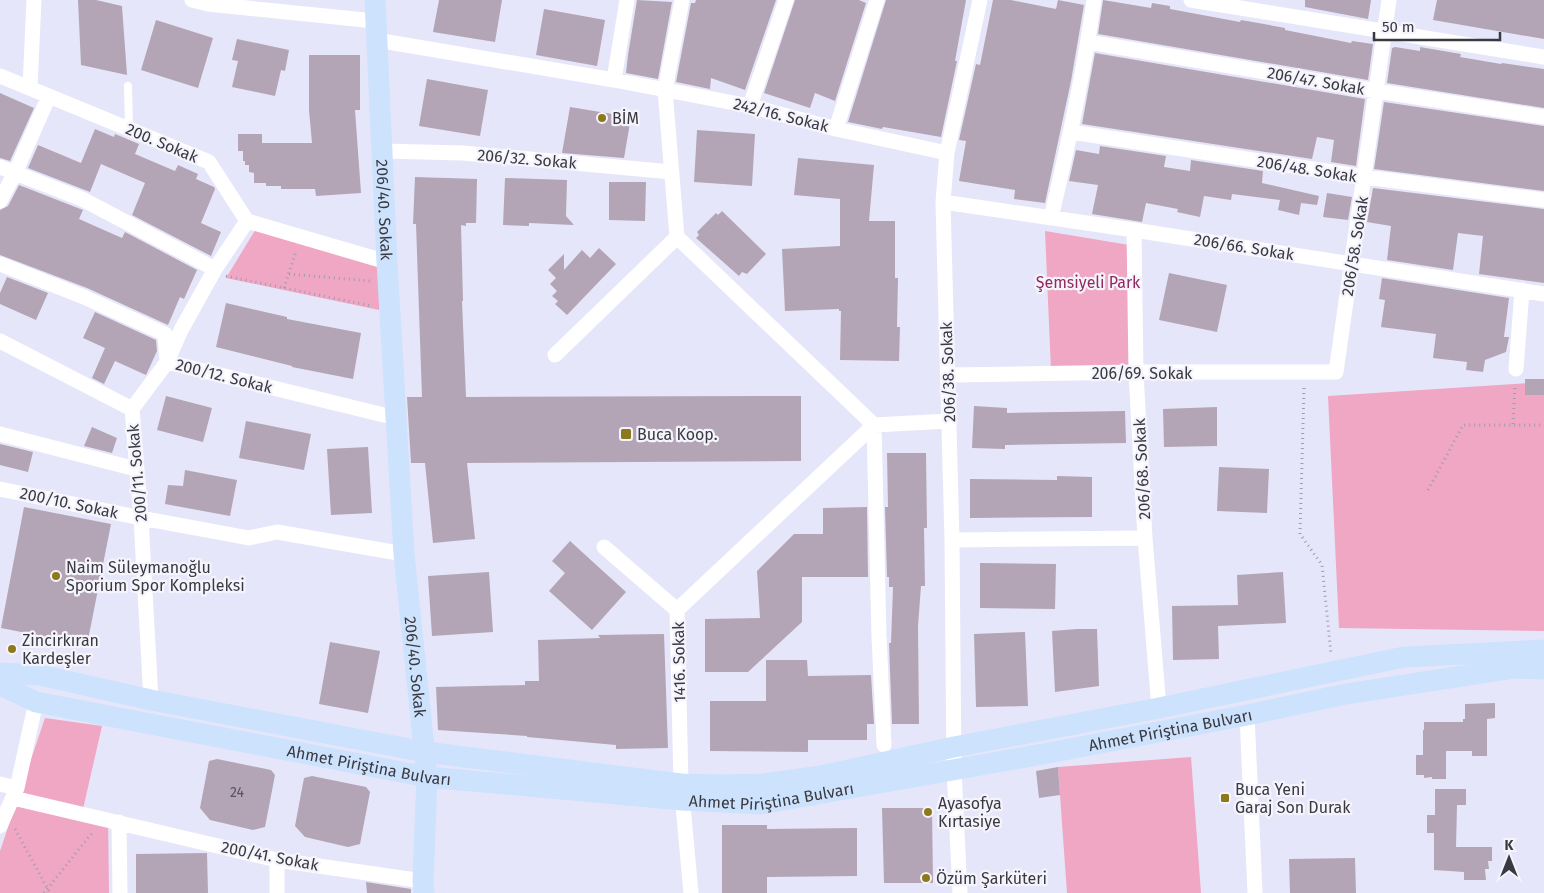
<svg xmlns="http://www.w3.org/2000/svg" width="1544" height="893" font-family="'Fira Sans',sans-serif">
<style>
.green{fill:#efa7c3}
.building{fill:#b3a5b5}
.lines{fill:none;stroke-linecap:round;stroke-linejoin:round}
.path{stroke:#9d9dac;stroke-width:3;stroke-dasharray:1 4;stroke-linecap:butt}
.lane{stroke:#fff;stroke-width:8}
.street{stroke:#fff;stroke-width:15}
.secondary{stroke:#cde2fc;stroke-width:21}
.poi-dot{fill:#8c781d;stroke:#f5f4fc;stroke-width:2}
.labels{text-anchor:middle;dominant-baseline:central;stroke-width:4.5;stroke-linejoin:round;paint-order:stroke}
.number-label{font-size:14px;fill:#58545e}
.street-label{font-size:16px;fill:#393941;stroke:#f5f4fc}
.poi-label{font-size:16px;fill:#393941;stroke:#f5f4fc;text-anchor:start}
.park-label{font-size:16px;fill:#92295c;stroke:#f5f4fc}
</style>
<rect width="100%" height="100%" fill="#e6e6fa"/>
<path class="green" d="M257 227 382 264 379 310 226 278Z
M1045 231 1129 245 1130 365 1051 370Z
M1544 382V631L1339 628 1328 396Z
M45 718 102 726 83 809 108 814 109 893H0V851Z
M1191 757 1201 893H1067L1058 767Z"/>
<path class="building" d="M78 0H96L122 6 127 75 81 65Z
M439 0H502L495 42 433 32Z
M637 0 672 2 658 79 626 73 628 55Z
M696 0H776L745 90 711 78 710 89 676 82 691 3H695Z
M795 0H859L866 3 835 101 815 93 810 108 764 93Z
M886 0H966L955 61H957L941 137 883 127 882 129 848 122Z
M993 0H1011L1056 9 1058 0 1084 5 1071 81 1045 203 1014 199 1015 190 959 181 966 141 959 140 976 64 980 65Z
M1103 0 1151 8 1152 3 1170 6V9L1240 22 1241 20 1264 24 1285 28V30L1351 43 1352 41 1373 44 1368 80 1098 34Z
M1305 0H1371L1368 19 1305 7Z
M1437 0H1544V39L1433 20Z
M544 9 605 20 597 66 536 55Z
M156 20 213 38 198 88 141 70Z
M237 39 289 50 285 71 281 70 275 96 232 87 238 61 232 60Z
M1395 47 1420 51V47L1461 54 1460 57 1501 64 1502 63 1544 69V108L1387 83 1392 48Z
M1095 53 1365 99 1356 166 1331 162 1334 140 1317 137 1312 159 1082 124Z
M309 55H360V110H355L361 193 316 196 315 189H281V186H266V183H254V173L249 172V165H245V161H243V151H238V134H262V143H312L309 110Z
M427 79 488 90 480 136 419 126Z
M0 93 34 108 10 161 0 158Z
M1384 102 1544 126V191L1374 169Z
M570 107 631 117 624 158 562 153Z
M95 129 114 137 115 134 139 144 135 154 175 171 178 165 198 174 196 179 214 187 215 189 201 223 221 232 211 256 132 215 145 183 101 164 90 192 28 168 38 145 81 163Z
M697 130 755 134 752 186 694 182Z
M1100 146 1166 156 1164 167 1190 171 1191 160 1263 171 1262 183 1319 196 1317 205 1301 203 1299 215 1278 210 1280 200 1232 194 1231 200 1204 196 1200 217 1177 212 1178 209 1146 203 1142 222 1092 214 1098 185 1069 181 1076 150 1099 154Z
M798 158 874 165 869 221H895V278H898L897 327H900L899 361 840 360 841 311H839V309L785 311 782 249 840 246V199L794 195Z
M415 177 477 179 476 223H466V226L461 225 463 301H462L466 397 801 396V461L467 463 475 539 433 543 425 463H411L407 397H422L416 224H413Z
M505 178 567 180 566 216 574 225 529 223V226L503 225Z
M609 182H646L645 221 609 220Z
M19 185 83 210 79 219 122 238 125 232 197 270 184 299 180 297 168 325 87 288 0 255V210L8 206Z
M1373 188 1544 209V283L1479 274 1483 236 1458 233 1453 270 1387 260 1391 226 1367 222Z
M1327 193 1352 197 1348 220 1323 217Z
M722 211 766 254 747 274 742 272 739 276 696 238 699 235 697 232 716 213 718 215Z
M599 248 616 264 567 315 555 304 558 301 552 296 557 291 550 284 556 278 548 270 564 254V270L582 250 590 258Z
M1169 273 1227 285 1217 332 1159 320Z
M7 277 48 293 36 320 0 304V293Z
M1382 278 1509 298 1504 337H1509L1506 352 1485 360 1483 372 1466 370 1467 362 1433 358 1436 334 1381 327 1385 300 1379 299Z
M226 303 287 317V319L361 333 353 379 292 367V366L216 347Z
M95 312 156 340 157 351 146 375 115 361 104 384 92 378 105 348 83 338Z
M1525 379H1544V395H1525Z
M166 396 212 408 203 442 157 430Z
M974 406 1007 408V413L1125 411 1126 443 1005 445V449L972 448Z
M1217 407V446L1164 447 1163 409Z
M246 421 311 434 304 470 239 458Z
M92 427 117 438 112 453 84 446Z
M0 444 33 452 28 472 0 465Z
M368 447 372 513 331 515 327 449Z
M887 453H926L927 528H924L925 586H921L918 626 919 724H892L889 643H891L893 587H889V577H887L885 507H888Z
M1219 467 1269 469 1267 513 1217 511Z
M185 470 237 480 230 516 165 504 168 485 183 486Z
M1057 476 1092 477V517L970 518V479L1057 480Z
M24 507 111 524 87 645 1 628Z
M867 507 868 577H802V622L748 672H705V619L760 618 757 571 794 534H823V508Z
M570 541 626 592 592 630 549 591 565 573 552 561Z
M980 563 1056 564 1055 609 980 608Z
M489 572 493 632 432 636 428 576Z
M1283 572 1286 623 1218 626 1219 659 1173 660 1172 606 1238 605 1237 575Z
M1077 629H1097L1099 686 1055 692 1052 631Z
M1025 632 1028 706 976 707 974 634Z
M664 634 668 748 616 749V745L527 737V736L438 730 436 687 525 685V681H539L538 640 600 638 598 635Z
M330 642 380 651 368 713 319 704Z
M766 660H807L808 676 871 675 874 724H867V740H808V752L710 751V701H766Z
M1495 703V718L1487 719V756H1472V751H1446V779H1432V777L1424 778V775H1416V755H1423V730H1424V722H1463V719H1465V704Z
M217 759 271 770 275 775 265 827 253 830 210 820 200 808 209 761Z
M1058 767 1060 795 1039 798 1036 771Z
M312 776 366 787 370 792 360 844 348 847 305 837 295 826 304 778Z
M1435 789H1466V805H1457L1456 847H1492V861H1488L1489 869H1485L1486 880H1464V872L1434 870V833H1427V815H1435Z
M882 808H932L933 883H884Z
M722 825H767V829L857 828V876L767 877V893H722Z
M207 853 208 893H136V854Z
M1355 858 1356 893H1290L1289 859Z
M366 882 411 889V893H367Z"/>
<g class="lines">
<path class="path" d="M289 274 370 281
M226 276 372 306
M284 288 296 251
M1304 388 1300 534 1322 565 1331 654
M1513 424 1515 384
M1428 490 1463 425H1544
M15 829 50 893
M44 893 92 833"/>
<path class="lane" d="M128 86 129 129"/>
<path class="street" d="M192 0 208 4 375 21
M1191 0 1544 57
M376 40 614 80 750 106 836 129 947 153
M1088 42 1377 91 1544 117
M0 76 209 162 247 221 387 262
M614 80 627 0
M30 87 34 0
M750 106 786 0
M836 129 877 0
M1071 132 1365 177 1544 200
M381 151 463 153 672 172
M0 167 82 199 215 269
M0 201 15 173 49 96
M943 202 1134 230 1544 294
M1051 218C1068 146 1084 74 1094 0
M1134 230 1136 372 1145 538 1159 708
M677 237 874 425
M677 237 665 90 682 0
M0 264 84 297 165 334 167 362 396 418
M0 341 132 409
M555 355 677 237
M1516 369 1522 290
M949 375 1136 372H1336L1389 0
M874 425 879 636 884 745
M874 425 949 421
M0 434 136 469
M0 489 141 518 249 538 277 532 404 554
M952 540 1145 538
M604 547 677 610
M151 700 141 518 132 409 167 362 181 330 215 269 247 221
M1247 715 1255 893
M0 784 17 788
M13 798 277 860 423 881
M119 822 120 893
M0 826 17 788 36 702
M277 860V893
M691 893 681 784 677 610 874 425
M960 893 954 770 952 540 943 202 947 153 980 0"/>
<g class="secondary">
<path id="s1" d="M375 0 387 262 404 554 427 777 423 881 424 893"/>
<path d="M0 673 40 675 151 700 425 752 681 784 722 785 763 784 821 776 954 747 1159 708 1404 657 1544 650"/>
<path id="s2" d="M0 685 36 702 427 777 682 800 761 804 1054 752 1247 715 1346 694 1513 668 1544 669"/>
</g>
</g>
<g class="poi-dot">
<circle cx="602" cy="118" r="5"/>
<rect x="620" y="428" width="12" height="12" rx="2.5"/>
<circle cx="56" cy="576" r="5"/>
<circle cx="12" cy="649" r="5"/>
<rect x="1220" y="793" width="10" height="10" rx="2.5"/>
<circle cx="928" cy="812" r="5"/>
<circle cx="926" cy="878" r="5"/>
</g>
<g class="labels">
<g class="number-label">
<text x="237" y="792">24</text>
</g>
<g class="street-label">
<text transform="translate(1316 81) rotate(10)">206/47. Sokak</text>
<text transform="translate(781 115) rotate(14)">242/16. Sokak</text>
<text transform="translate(162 143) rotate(23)">200. Sokak</text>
<text transform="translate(527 159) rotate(5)">206/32. Sokak</text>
<text transform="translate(1307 169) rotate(9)">206/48. Sokak</text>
<text stroke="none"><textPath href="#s1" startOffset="210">206/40. Sokak</textPath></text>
<text transform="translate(1355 246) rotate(-81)">206/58. Sokak</text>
<text transform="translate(1244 247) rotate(9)">206/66. Sokak</text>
<text transform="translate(948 372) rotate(-92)">206/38. Sokak</text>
<text x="1142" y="373">206/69. Sokak</text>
<text transform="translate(224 376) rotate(14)">200/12. Sokak</text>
<text transform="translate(1142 469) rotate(-93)">206/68. Sokak</text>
<text transform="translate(137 473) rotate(-95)">200/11. Sokak</text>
<text transform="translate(69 503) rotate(12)">200/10. Sokak</text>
<text transform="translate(679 662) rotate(-91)">1416. Sokak</text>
<text stroke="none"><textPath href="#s1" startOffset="668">206/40. Sokak</textPath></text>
<text stroke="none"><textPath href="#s2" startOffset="1189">Ahmet Piriştina Bulvarı</textPath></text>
<text stroke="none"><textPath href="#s2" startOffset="379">Ahmet Piriştina Bulvarı</textPath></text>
<text stroke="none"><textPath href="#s2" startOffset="784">Ahmet Piriştina Bulvarı</textPath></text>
<text transform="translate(270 856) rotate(11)">200/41. Sokak</text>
</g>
<g class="poi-label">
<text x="612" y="118">BİM</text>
<text x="637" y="434">Buca Koop.</text>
<text x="66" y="567">Naim Süleymanoğlu<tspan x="66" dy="18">Sporium Spor Kompleksi</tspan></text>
<text x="22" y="640">Zincirkıran<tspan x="22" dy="18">Kardeşler</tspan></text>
<text x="1235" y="789">Buca Yeni<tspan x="1235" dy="18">Garaj Son Durak</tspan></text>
<text x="938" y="803">Ayasofya<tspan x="938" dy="18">Kırtasiye</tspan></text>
<text x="936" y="878">Özüm Şarküteri</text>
</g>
<g class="park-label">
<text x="1088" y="282">Şemsiyeli Park</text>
</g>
</g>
<g transform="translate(1509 858)" stroke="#f5f4fc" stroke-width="4" paint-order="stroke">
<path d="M0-4L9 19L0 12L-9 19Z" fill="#393941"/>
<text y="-8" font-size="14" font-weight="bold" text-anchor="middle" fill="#393941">K</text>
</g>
<path d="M1374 32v8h126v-8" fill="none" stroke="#393941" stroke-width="2.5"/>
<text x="1382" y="32" font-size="15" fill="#393941" stroke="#f5f4fc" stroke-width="4" paint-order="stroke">50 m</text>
</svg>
